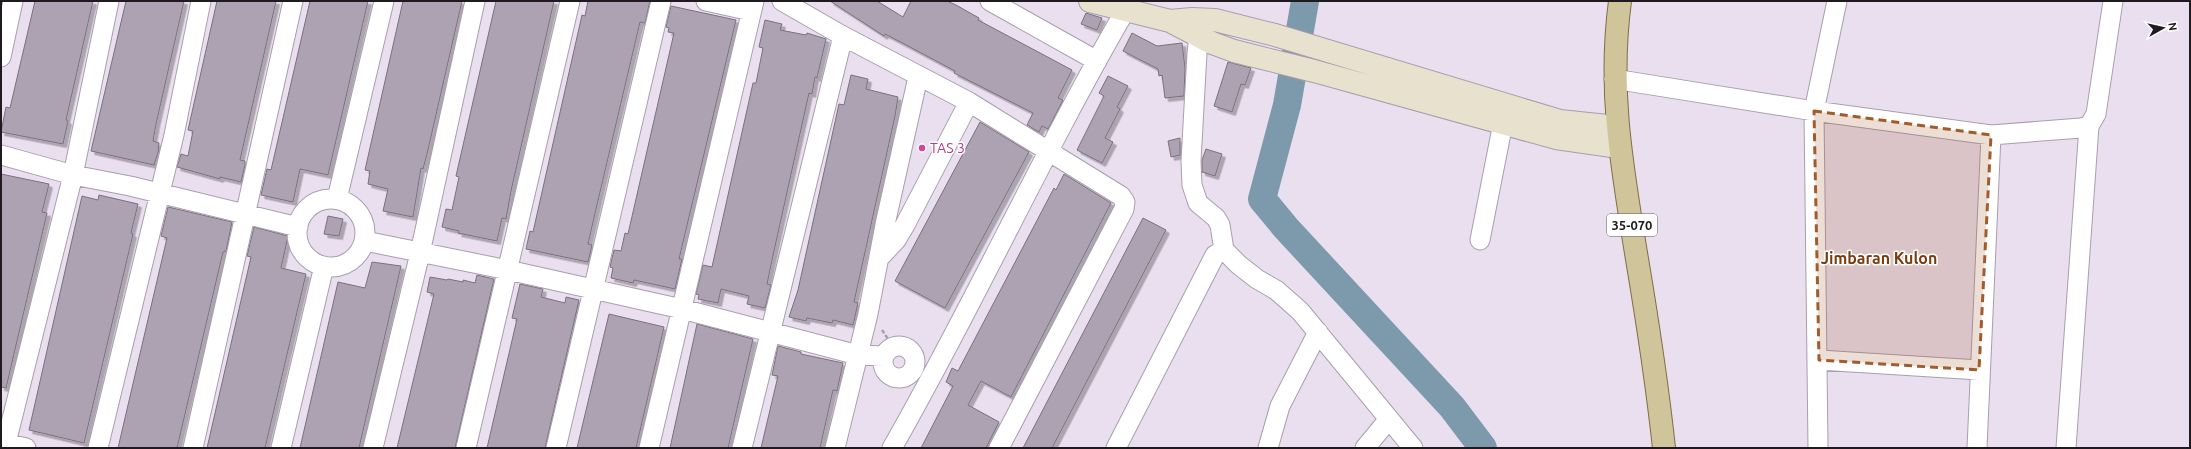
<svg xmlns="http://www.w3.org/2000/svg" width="2191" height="449" font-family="Ubuntu,sans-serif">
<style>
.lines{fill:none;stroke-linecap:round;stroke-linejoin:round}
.river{stroke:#7d99ac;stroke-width:28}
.building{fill:#ada2b2;stroke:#7a707e;filter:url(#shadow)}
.street-casing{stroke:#a89ead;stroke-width:21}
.secondary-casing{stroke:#a89ead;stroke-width:24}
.primary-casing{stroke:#7e6e45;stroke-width:24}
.path{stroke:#a8a0ac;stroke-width:2.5;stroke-dasharray:4 2;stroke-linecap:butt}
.street{stroke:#fff;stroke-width:19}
.secondary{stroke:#e8e1cd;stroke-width:22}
.primary{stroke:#d0c49b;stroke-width:22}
.marked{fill:#a05c2d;fill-opacity:0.2;stroke:#a05c2d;stroke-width:3;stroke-dasharray:8 5;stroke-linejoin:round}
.hotel-dot{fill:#d1479c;stroke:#fff;stroke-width:1.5}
.labels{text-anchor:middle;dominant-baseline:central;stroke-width:3;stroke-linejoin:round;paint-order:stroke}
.shield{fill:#fff;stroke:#625f62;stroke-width:1}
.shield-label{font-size:13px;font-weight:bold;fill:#1e1a1f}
.hotel-label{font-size:14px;fill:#b23c85;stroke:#fff;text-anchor:start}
.quarter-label{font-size:16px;font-weight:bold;fill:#793d10;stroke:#fff}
</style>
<defs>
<filter id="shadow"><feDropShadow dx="3.5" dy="3.5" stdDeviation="0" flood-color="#0004"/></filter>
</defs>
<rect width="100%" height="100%" fill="#eadfef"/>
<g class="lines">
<path class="river" d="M1305 1 1287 105 1262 199 1286 228 1452 407 1483 448"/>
</g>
<path class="building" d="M35 1H93L66 120 68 121 63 144 1 132 6 107 10 108Z
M126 1H184L156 124 153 141 159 143 158 149H159L154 165 91 151Z
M217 1H276L240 160 245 161V165L241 182 220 177V179L177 167 181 154 188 156 193 131 188 130Z
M310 1H368L328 175 300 169 293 202 261 195 267 169 271 170Z
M403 1H462L427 154 423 169 421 168 413 217 383 211 388 189 368 184 370 171 365 170Z
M496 1H554L511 191 506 219 502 218 497 241 458 233 459 231 442 227 446 209 452 210 459 177 456 176Z
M588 1H650L645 23 640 22 596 209 588 244 592 245 588 262 526 249 530 231 533 232 582 15 585 16Z
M830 1H877L903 17 911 1H947L956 5 979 18 978 20 1072 70 1058 98 1063 100 1048 129 1042 126 1039 132 1027 125 1033 113 954 73 955 71 910 47 885 34 884 36Z
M671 6 736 20 679 259H682L675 289 634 280 633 283 611 278 613 268 610 267 614 250 621 251 625 233 628 234 674 33 668 32 669 28 666 27Z
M1086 13 1102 18 1097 30 1081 24Z
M765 20 782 24 780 30 806 35 807 33 826 39 817 78 815 77 812 94 809 93 772 260 767 284 771 285 765 308 747 304 749 296 721 289 718 303 698 299 699 295 696 294 703 265 712 267 753 83H756L763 48 759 47Z
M1132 33 1157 46 1182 43 1185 68 1184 96 1165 98 1162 75 1159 76 1158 69 1123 51Z
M1228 62 1251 68 1245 85 1241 84 1232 112 1214 106Z
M851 75 868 79 866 89 898 97 895 116 854 302 858 303 853 325 833 320 832 323 807 318 806 321 789 317 798 290 839 104 844 105Z
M1108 76 1128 86 1117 107 1120 109 1105 138 1113 142 1102 163 1077 150 1104 96 1099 93Z
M980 122 1029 152 945 308 895 281Z
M1180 138V155L1171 157 1168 141Z
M1206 149 1222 154 1215 176 1202 172V160Z
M1 174 49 184 42 212 47 213 6 388 1 387Z
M1064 174 1111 203 1011 397 981 381 968 405 999 422 986 448H921L953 386 946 382 952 368 958 371 1054 188 1056 190Z
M99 195 138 204 131 233 133 234 84 443 29 430 82 196 98 200Z
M168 207 232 222 226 251 223 252 177 448H118L167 238 161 236Z
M328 216 343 219 339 236 324 234Z
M1143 218 1166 230 1064 425 1052 448H1023Z
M254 227 288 236 281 268 306 274 265 448H207L251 257 247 256Z
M372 262 401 266 359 448H300L338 282 365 288Z
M477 275 494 279 455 448H397L434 294 427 292 430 277 447 280 448 279 463 282V280L475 283Z
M520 284 543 289 541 297 565 303 566 297 579 300 545 448H487L517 319 512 318Z
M609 314 664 327 636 448H577Z
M697 324 753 339 728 448H670Z
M778 346 801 352V354L843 363 837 391 833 390 820 448H761L778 376 772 375Z"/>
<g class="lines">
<g class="street-casing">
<path id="street" d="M706 1 751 11
M782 1 843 36 969 102 1121 196 1125 202 1124 209 999 448
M990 1 1097 61
M1205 24 1199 36 1197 53 1191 161 1192 185 1198 203 1216 218 1220 225 1224 250
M1 57 13 1
M1614 79 1814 111 1991 135 2081 128 2089 126 2096 114 2113 1
M1 155 73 175 130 186 298 227
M297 233a34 34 0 1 1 68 0a34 34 0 1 1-68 0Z
M337 199 384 1
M1480 240 1503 123
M365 241 508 270 682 309 858 355 884 356
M881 256 896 240 905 225 969 102
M883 362a16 16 0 1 1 32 0a16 16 0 1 1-32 0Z
M1819 360 1979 370
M1 442 26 448
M6 443 73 175 109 1
M98 448 174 135 201 1
M193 448 293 1
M281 448 324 266
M373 448 420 253 475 1
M466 448 570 1
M556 448 661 1
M649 448 754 1
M742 448 843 36
M835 448 868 314 886 220 918 77
M892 448C974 305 1042 154 1125 11
M1116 448 1215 255 1224 250 1239 265 1257 279 1276 290 1300 311 1413 448
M1268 448 1280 406 1318 332
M1365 448 1389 419
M1818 448 1814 111 1837 1
M1977 448 1991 135
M2066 448 2089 126"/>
</g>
<g class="secondary-casing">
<path id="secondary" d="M1090 1 1170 21 1212 43 1234 51 1314 71 1556 138 1619 147
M1170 21 1192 19 1215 20 1275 35 1560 121 1617 127"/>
</g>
<g class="primary-casing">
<path id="primary" d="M1620 1C1608 91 1622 166 1636 253 1647 318 1657 383 1664 448"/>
</g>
<path class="path" d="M882 330 888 339
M916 359 921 358"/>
<use href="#street" class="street"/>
<use href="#secondary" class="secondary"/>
<use href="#primary" class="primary"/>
</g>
<path class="marked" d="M1814 111 1991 135 1979 370 1819 360Z"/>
<circle class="hotel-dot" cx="922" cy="148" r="4"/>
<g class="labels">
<rect class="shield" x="1607" y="214" width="50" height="22" rx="3"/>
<g class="shield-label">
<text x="1632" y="225">35-070</text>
</g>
<g class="hotel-label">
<text x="930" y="148">TAS 3</text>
</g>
<g class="quarter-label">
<text x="1879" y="258">Jimbaran Kulon</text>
</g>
</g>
<rect width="2191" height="449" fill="none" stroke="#1e1a1f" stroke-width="4"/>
<g transform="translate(2163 28) rotate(82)" stroke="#ffffff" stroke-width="3" paint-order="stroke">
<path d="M0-3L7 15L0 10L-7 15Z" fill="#1e1a1f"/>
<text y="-6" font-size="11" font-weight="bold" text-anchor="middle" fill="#1e1a1f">N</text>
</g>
</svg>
